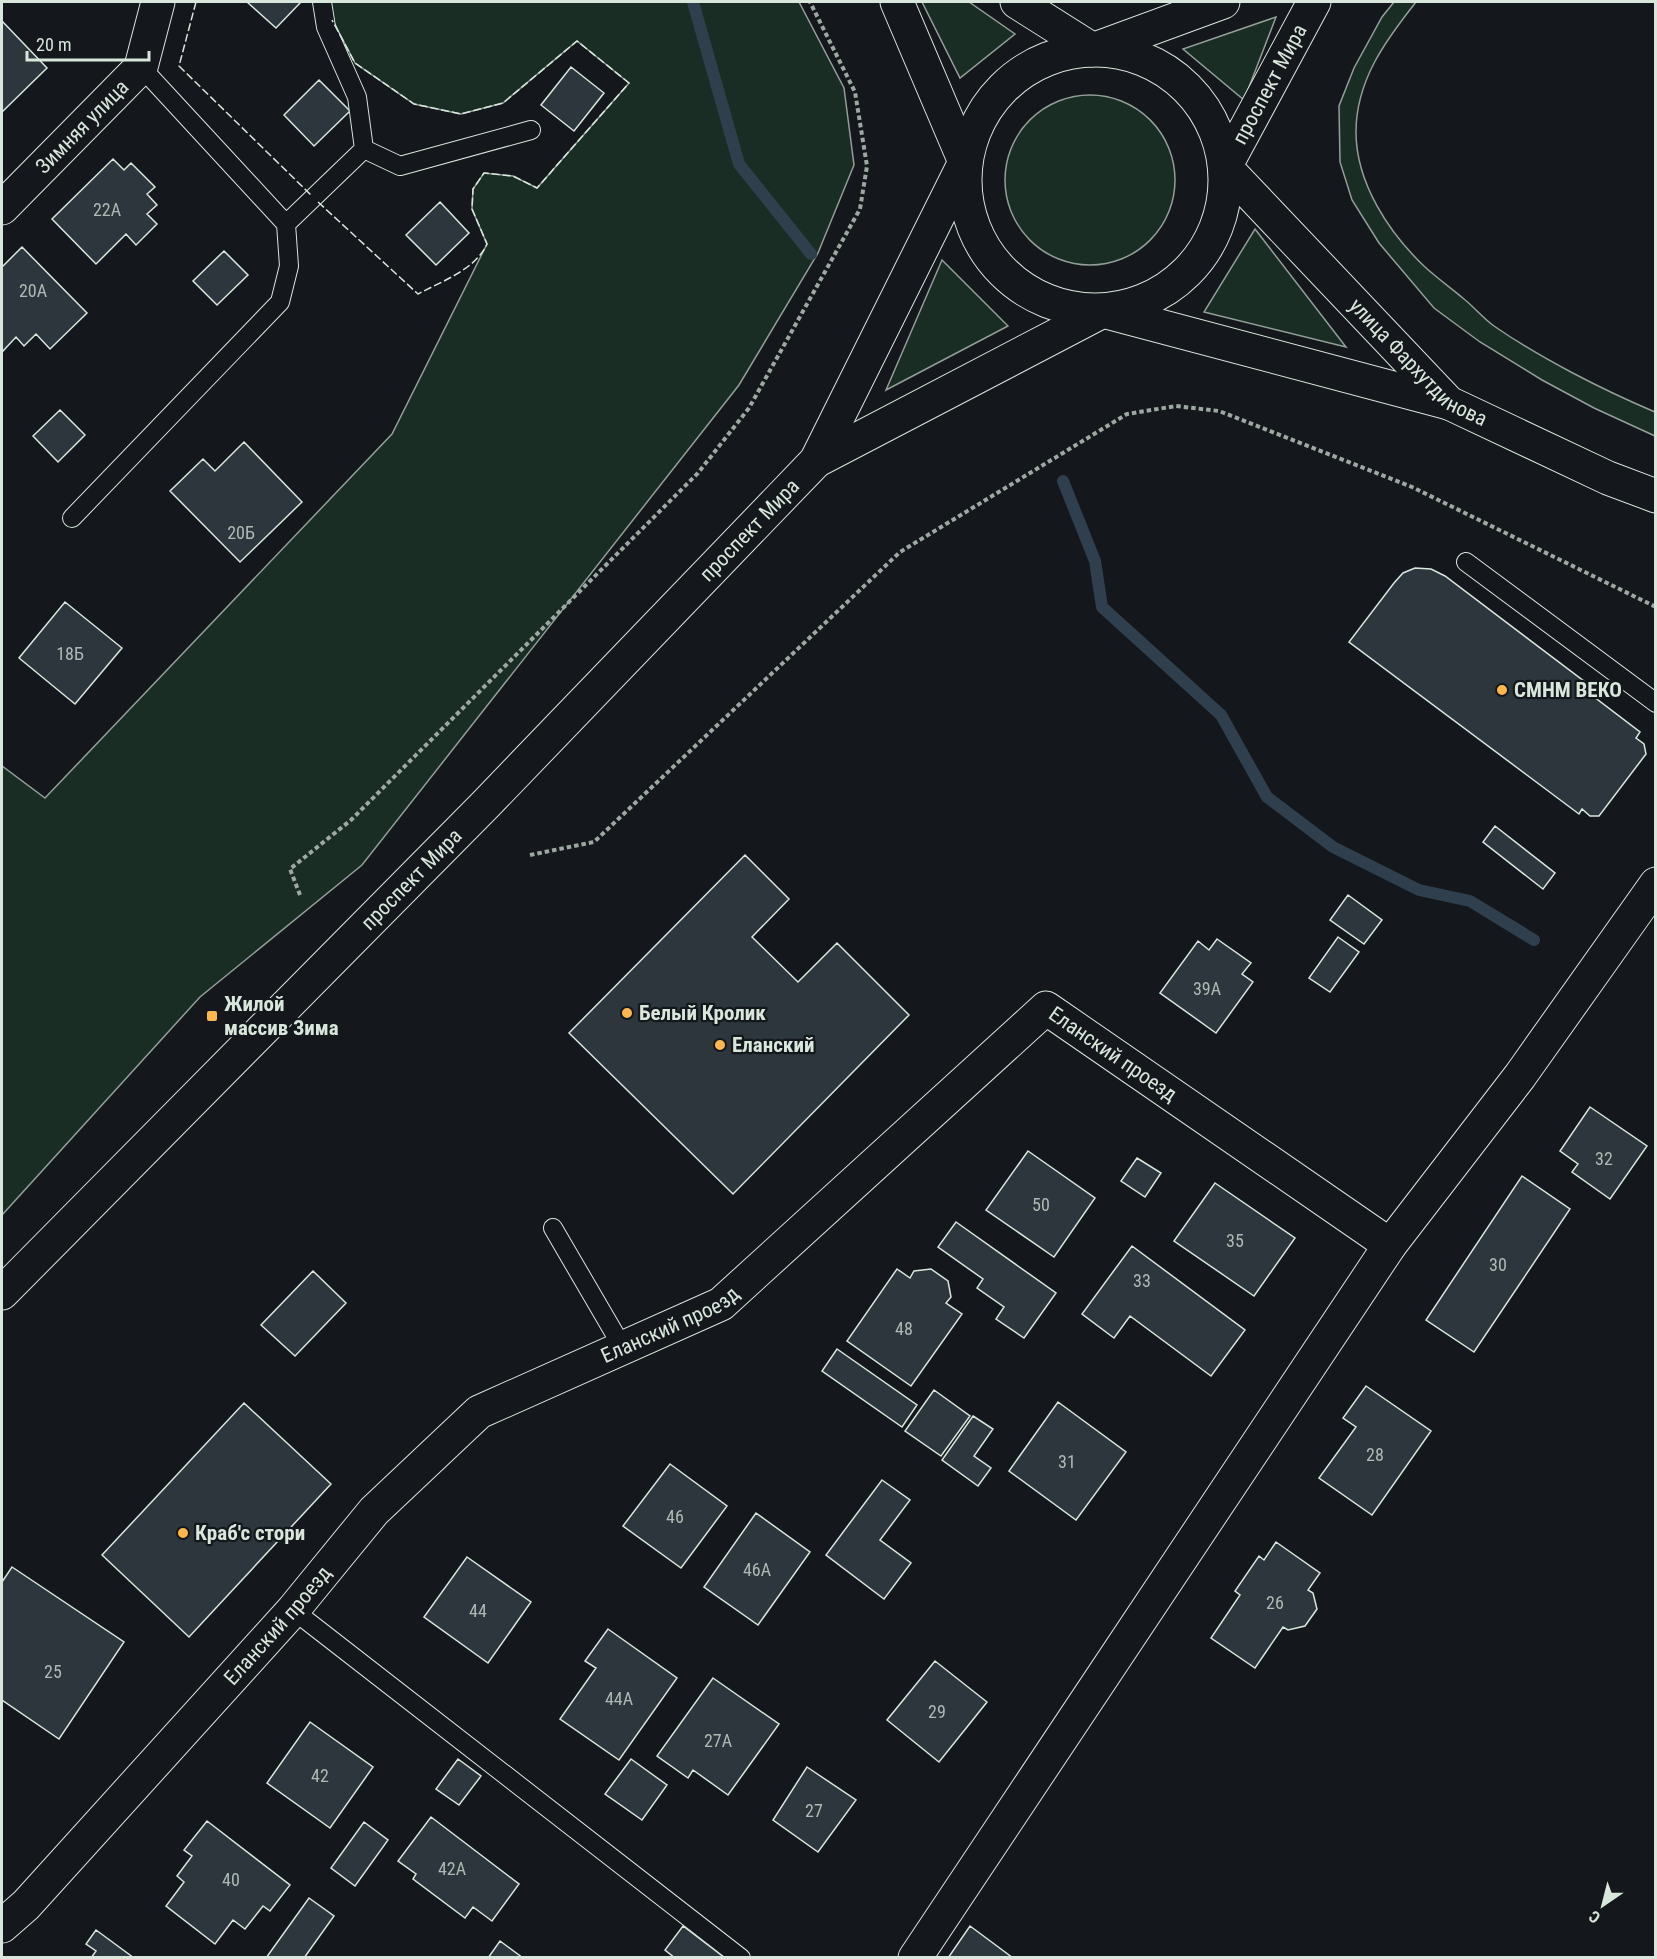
<svg xmlns="http://www.w3.org/2000/svg" width="1657" height="1959" font-family="'Roboto Condensed',sans-serif">
<style>
.green{fill:#1a2d24;stroke:#939e99;stroke-width:1.5}
.lines{fill:none;stroke-linecap:round;stroke-linejoin:round}
.stream{stroke:#2f3f4d;stroke-width:12}
.building{fill:#2c363c;stroke:#d8e6dc;stroke-width:1.5}
.lane-casing{stroke:#d8e6dc;stroke-width:20}
.street-casing{stroke:#d8e6dc;stroke-width:35}
.secondary-casing{stroke:#d8e6dc;stroke-width:35}
.primary-casing{stroke:#d8e6dc;stroke-width:35}
.path{stroke:#9da8a2;stroke-width:4;stroke-dasharray:4.5 3;stroke-linecap:butt}
.lane{stroke:#14181c;stroke-width:18}
.street{stroke:#14181c;stroke-width:33}
.secondary{stroke:#14181c;stroke-width:33}
.primary{stroke:#14181c;stroke-width:33}
.fence{stroke:#d8e6dc;stroke-width:1.5;stroke-dasharray:8 3;stroke-linecap:butt}
.poi-dot{fill:#ffb74d;stroke:#14181c;stroke-width:2}
.labels{text-anchor:middle;dominant-baseline:central;stroke-width:4.5;stroke-linejoin:round;paint-order:stroke}
.number-label{font-size:18px;fill:#adbab4}
.street-label{font-size:21px;fill:#d8e6dc;stroke:#14181c}
.poi-label{font-size:21px;font-weight:bold;fill:#d8e6dc;stroke:#14181c;text-anchor:start}
</style>
<rect width="100%" height="100%" fill="#14181c"/>
<path class="green" d="M331 2H799L844 88 854 165 818 253 739 385 362 865 200 997 2 1215V766L45 798 392 434 487 244 472 209 473 189 484 173 513 176 537 188 629 83 577 41 503 103 461 114 414 104 355 63 331 17Z
M922 2H969L1015 34 960 78Z
M1394 2H1416C1386 40 1356 80 1356 132 1356 183 1389 233 1425 267 1437 278 1451 288 1464 299 1474 307 1483 318 1494 326 1540 358 1603 390 1655 412V436L1594 408 1542 380 1480 342 1434 308 1379 243 1352 200 1340 162 1339 106 1354 68 1382 17Z
M1276 17 1244 100 1183 49Z
M1005 180a85 85 0 1 1 170 0a85 85 0 1 1-170 0Z
M1255 229 1346 347 1204 312Z
M942 260 1008 326 886 390Z"/>
<g class="lines">
<path class="stream" d="M693 2 739 164 811 254
M1063 481 1095 561 1102 607 1221 715 1267 797 1333 847 1419 890 1470 901 1534 940"/>
</g>
<path class="building" d="M247 2H301L276 28Z
M2 21 47 68 2 112Z
M571 67 604 93 574 131 541 105Z
M319 80 350 111 314 146 284 115Z
M113 159 124 170 131 163 155 187 147 194 157 205 147 214 157 224 136 245 126 234 96 264 52 219Z
M440 202 469 233 436 265 406 235Z
M22 247 87 313 50 349 36 334 24 346 16 337 2 352V267Z
M224 251 248 275 217 305 193 281Z
M60 410 85 435 58 462 33 436Z
M244 442 302 502 240 562 170 491 203 459 215 471Z
M1415 568 1431 569 1445 576 1593 688 1589 693 1640 732 1636 738 1644 744 1646 754 1599 816H1590L1582 809 1579 814 1349 642 1394 583 1403 573Z
M65 602 122 648 75 704 19 658Z
M1495 826 1555 873 1543 889 1483 842Z
M745 855 789 899 752 937 798 982 837 943 909 1015 733 1194 569 1033Z
M1348 895 1382 920 1364 944 1330 920Z
M1338 937 1359 952 1330 992 1309 978Z
M1217 939 1251 963 1242 974 1253 982 1216 1033 1160 993 1198 941 1209 950Z
M1590 1107 1647 1146 1610 1199 1572 1172 1578 1164 1560 1151Z
M1028 1151 1095 1198 1054 1257 986 1210Z
M1137 1158 1161 1173 1145 1197 1121 1181Z
M1522 1176 1570 1209 1474 1352 1426 1320Z
M1215 1183 1295 1238 1254 1296 1174 1241Z
M956 1222 1056 1293 1024 1338 996 1319 1004 1307 977 1288 983 1279 938 1247Z
M1132 1246 1245 1330 1211 1376 1130 1316 1114 1338 1082 1314Z
M897 1269 910 1278 914 1271 931 1269 948 1281 951 1297 946 1303 962 1314 911 1386 847 1341Z
M313 1271 346 1303 295 1356 261 1325Z
M837 1349 917 1405 902 1427 822 1371Z
M1366 1386 1431 1431 1372 1515 1319 1478 1356 1427 1343 1418Z
M934 1390 970 1416 941 1456 905 1431Z
M1058 1402 1126 1452 1076 1520 1009 1471Z
M244 1403 331 1484 189 1637 102 1555Z
M973 1416 993 1429 974 1456 991 1468 978 1486 942 1460Z
M670 1464 727 1506 681 1568 623 1526Z
M882 1480 910 1500 880 1540 911 1563 884 1599 826 1555Z
M756 1513 810 1552 758 1625 704 1587Z
M1276 1542 1320 1573 1308 1590 1313 1593 1317 1609 1305 1626 1288 1630 1283 1627 1255 1668 1211 1638 1240 1595 1235 1591 1259 1556 1264 1560Z
M467 1557 531 1602 488 1663 424 1617Z
M12 1567 124 1642 59 1739 2 1700V1582Z
M608 1629 677 1678 619 1760 560 1719 596 1668 585 1661Z
M935 1661 987 1702 939 1762 887 1720Z
M713 1678 779 1724 728 1795 693 1770 688 1778 657 1756Z
M310 1722 373 1767 330 1828 267 1783Z
M458 1759 481 1776 459 1805 436 1789Z
M631 1759 667 1785 642 1820 605 1794Z
M807 1767 856 1800 818 1852 773 1820Z
M431 1817 519 1884 492 1921 473 1907 465 1918 413 1879 416 1874 398 1861Z
M207 1821 290 1885 270 1911 263 1906 245 1929 233 1920 215 1944 166 1906 184 1882 177 1876 192 1856 184 1850Z
M364 1822 388 1840 355 1886 331 1868Z
M309 1898 334 1916 304 1958H266Z
M683 1926 725 1958H675L665 1950Z
M970 1926 1013 1958H948Z
M96 1930 134 1958H91L96 1951 86 1944Z
M500 1941 523 1958H488Z"/>
<g class="lines">
<g class="lane-casing">
<path id="lane" d="M322 2 326 27 357 97 364 149
M364 149 400 166 531 130
M286 224 364 149
M72 518 280 302 289 266 286 224 141 67
M1466 562 1656 703
M553 1228 623 1348
M293 1610 741 1958"/>
</g>
<g class="street-casing">
<g id="street">
<path id="s1" d="M2 208 141 67 158 2"/>
<path id="s2" d="M2 1926 26 1905 293 1610 374 1511 479 1412 721 1304 1046 1008 1390 1245"/>
<path d="M915 1958 1390 1245 1520 1076 1656 884"/>
</g>
</g>
<g class="secondary-casing">
<g id="secondary">
<path d="M897 2 965 162"/>
<path d="M1017 2 1093 50"/>
<path id="s3" d="M1225 167 1449 403 1608 478 1656 496"/>
<path d="M1103 311 1449 403"/>
</g>
</g>
<g class="primary-casing">
<g id="primary">
<path d="M1095 49 1223 2"/>
<circle cx="1095" cy="180" r="130"/>
<path id="s4" d="M1225 167 1314 2"/>
<path d="M816 461 1103 311"/>
<path id="s5" d="M2 1293 485 805 816 461 965 162"/>
</g>
</g>
<path class="path" d="M530 855 594 842 900 552 1127 414 1176 406 1219 411 1412 487 1656 607
M300 895 290 869 351 820 698 473 749 408 860 209 867 166 855 92 810 2"/>
<use href="#lane" class="lane"/>
<use href="#street" class="street"/>
<use href="#secondary" class="secondary"/>
<use href="#primary" class="primary"/>
<path class="fence" d="M196 2 179 66 311 195
M318 202 418 294C442 281 475 270 487 244L472 209 473 189 484 173 513 176 537 188 629 83 577 41 503 103 461 114 414 104 355 63 332 20"/>
</g>
<g class="poi-dot">
<circle cx="1502" cy="690" r="6"/>
<circle cx="627" cy="1013" r="6"/>
<rect x="206" y="1010" width="12" height="12" rx="3"/>
<circle cx="720" cy="1045" r="6"/>
<circle cx="183" cy="1533" r="6"/>
</g>
<g class="labels">
<g class="number-label">
<text x="107" y="209">22А</text>
<text x="33" y="290">20А</text>
<text x="241" y="532">20Б</text>
<text x="70" y="653">18Б</text>
<text x="1207" y="988">39А</text>
<text x="1604" y="1158">32</text>
<text x="1041" y="1204">50</text>
<text x="1235" y="1240">35</text>
<text x="1498" y="1264">30</text>
<text x="1142" y="1280">33</text>
<text x="904" y="1328">48</text>
<text x="1375" y="1454">28</text>
<text x="1067" y="1461">31</text>
<text x="675" y="1516">46</text>
<text x="757" y="1569">46А</text>
<text x="1275" y="1602">26</text>
<text x="478" y="1610">44</text>
<text x="53" y="1671">25</text>
<text x="619" y="1698">44А</text>
<text x="937" y="1711">29</text>
<text x="718" y="1740">27А</text>
<text x="320" y="1775">42</text>
<text x="814" y="1810">27</text>
<text x="452" y="1868">42А</text>
<text x="231" y="1879">40</text>
</g>
<g class="street-label">
<text stroke="none"><textPath href="#s4" startOffset="94">проспект Мира</textPath></text>
<text stroke="none"><textPath href="#s1" startOffset="114">Зимняя улица</textPath></text>
<text stroke="none"><textPath href="#s3" startOffset="276">улица Фархутдинова</textPath></text>
<text stroke="none"><textPath href="#s5" startOffset="1068">проспект Мира</textPath></text>
<text stroke="none"><textPath href="#s5" startOffset="582">проспект Мира</textPath></text>
<text stroke="none"><textPath href="#s2" startOffset="1488">Еланский проезд</textPath></text>
<text stroke="none"><textPath href="#s2" startOffset="912">Еланский проезд</textPath></text>
<text stroke="none"><textPath href="#s2" startOffset="408">Еланский проезд</textPath></text>
</g>
<g class="poi-label">
<text x="1514" y="690">СМНМ ВЕКО</text>
<text x="224" y="1004">Жилой<tspan x="224" dy="24">массив Зима</tspan></text>
<text x="639" y="1013">Белый Кролик</text>
<text x="732" y="1045">Еланский</text>
<text x="195" y="1533">Краб'с стори</text>
</g>
</g>
<rect width="1657" height="1959" fill="none" stroke="#d8e6dc" stroke-width="6"/>
<g transform="translate(1603 1905) rotate(215)" stroke="#14181c" stroke-width="4.5" paint-order="stroke">
<path d="M0-4.5L10 22L0 15L-10 22Z" fill="#d8e6dc"/>
<text y="-9" font-size="16" font-weight="bold" text-anchor="middle" fill="#d8e6dc">С</text>
</g>
<path d="M27 51v9h122v-9" fill="none" stroke="#d8e6dc" stroke-width="3"/>
<text x="36" y="51" font-size="18" fill="#d8e6dc" stroke="#14181c" stroke-width="4.5" paint-order="stroke">20 m</text>
</svg>
